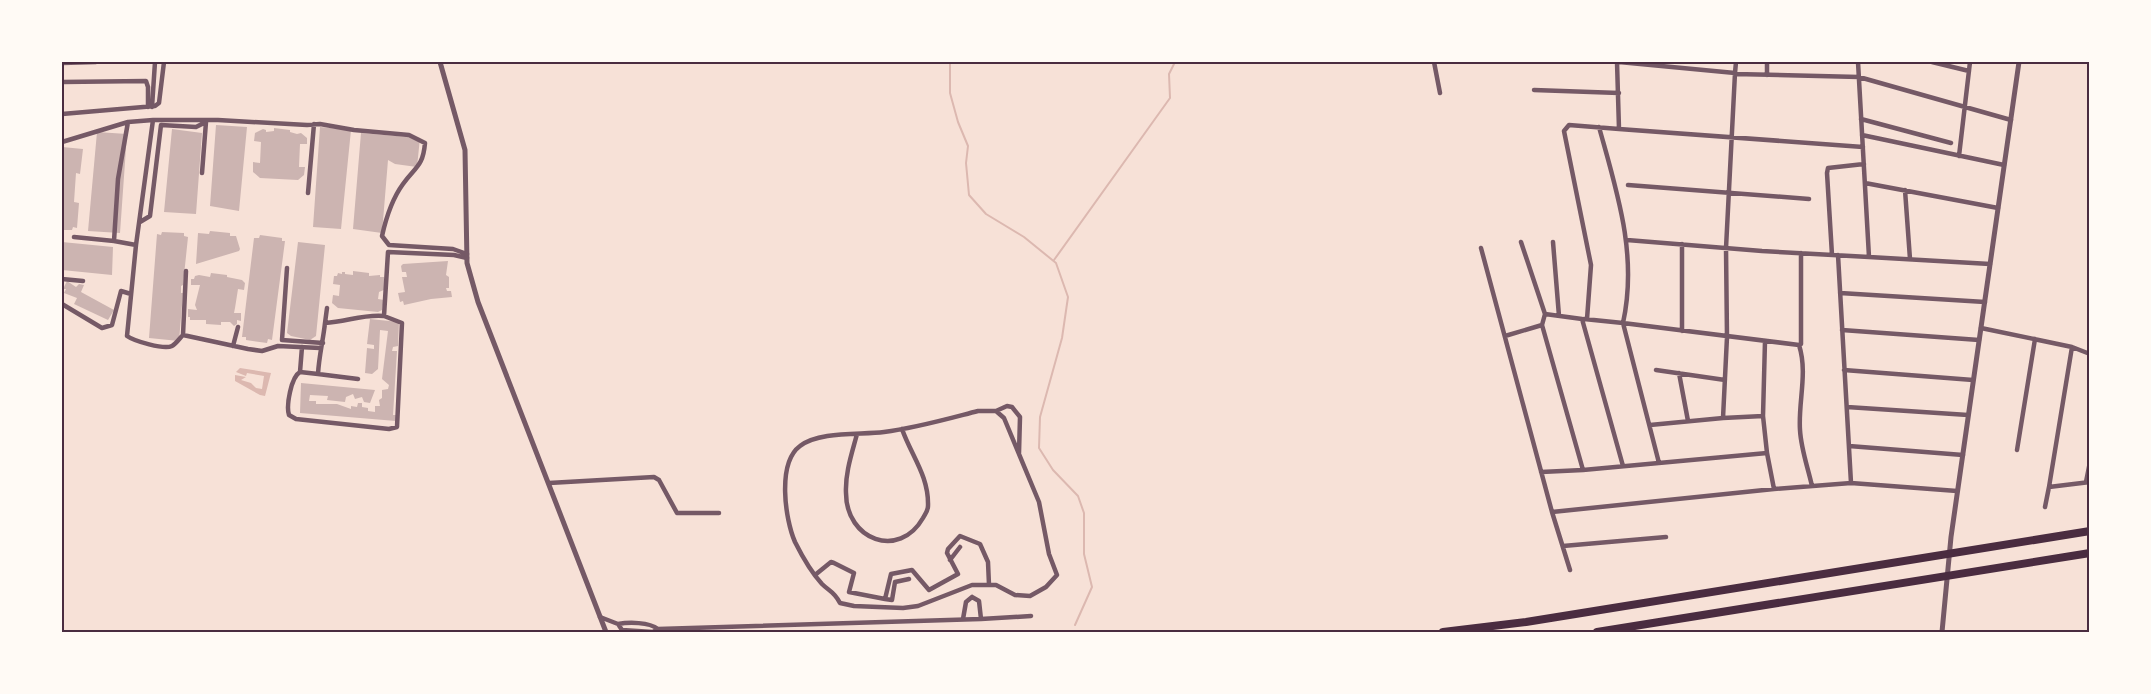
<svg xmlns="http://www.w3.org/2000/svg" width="2151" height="694" font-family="Signika,sans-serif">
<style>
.water{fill:#dcb8b0}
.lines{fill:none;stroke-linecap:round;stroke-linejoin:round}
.stream{stroke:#dcb8b0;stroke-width:2}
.building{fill:#ccb4b1}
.minor{stroke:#755966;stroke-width:4.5}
.tertiary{stroke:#755966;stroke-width:5}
.motorway{stroke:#4a2c40;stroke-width:8}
.neatline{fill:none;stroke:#4a2c40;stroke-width:2}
</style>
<rect width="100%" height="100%" fill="#f7e1d7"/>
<path class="water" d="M240 368 271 373 265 396 260 395 235 381V375L246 377 241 380 251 383 256 388 262 389 264 376 247 373 246 376 236 372Z"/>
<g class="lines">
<path class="stream" d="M950 62V93L958 122 968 146 966 163 969 195 986 214 1024 237 1056 263 1068 297 1062 338 1040 417 1039 448 1053 470 1078 496 1084 513V554L1092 587 1075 625
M1054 260 1170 98 1169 74 1175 62"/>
</g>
<path class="building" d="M216 125 247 127 239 211 210 206Z
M320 127 351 130 341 229 313 227Z
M274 128 290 130V132L297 134 301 133 307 138V144H300L299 167H305L304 175 298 180 260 178 253 172V162L260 163 261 142 254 141 255 133 263 129 266 130V132L274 131Z
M172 129 202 133 196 214 164 212Z
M97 132 127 134 120 233 88 231Z
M361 133 420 138 417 167 395 164 388 160 382 233 353 229Z
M62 147 83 149 80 174 76 173 74 202 79 203 77 228 73 227 72 230H62Z
M210 231 230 233V236H236L240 249 239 251 196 264 198 233 209 234Z
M162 232 184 233V236L188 237 183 285 181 286V293H183L179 341 149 338 157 234 161 235Z
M260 235 282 238V241H285L272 340 268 339 267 343 246 340V337H242L254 238H259Z
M62 242 113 247 112 275 62 270Z
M298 242 325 245 316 336 310 340 291 336 287 333Z
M448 261 446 275 449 277V288H446L447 291H451L452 297 431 299 404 305 403 301 400 302 398 293 405 292 402 277H407L406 272H402L401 266 403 264Z
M353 271 369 273V276L380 275V277H384L386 289 379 292 378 299 384 300 382 310 378 312 338 308 332 303 333 295 339 296 340 285 333 284 334 276H337L338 273 342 274V272H345V274L353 275Z
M211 273 227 275V277L242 280 245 283 244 290 238 289 235 308 234 313H241V321L237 320V324L234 326 230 322H221V325L206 324V320H190V317H188V309L197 310 195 305 200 285H191V279H194L195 276 199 275 210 277Z
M67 281 76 287 79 284 84 285 81 292 114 310 108 320 74 304 77 298 64 293 66 289H63Z
M370 319 399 322 398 346 393 347 392 351H397L393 415H396V421L300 413 301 383 375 390 370 403 364 402 362 397 355 399 353 394 346 397 345 402 327 400 328 396 310 395 309 401H316V404H337L351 409V406L357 407 358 403H362V407L368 408V411L375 412V406H380L379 400 382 398V390L388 389 389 385 382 379 388 331 380 330 378 369 372 374 365 373 367 348 374 349V345L367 344Z"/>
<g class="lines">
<path class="minor" d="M1434 62 1440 93
M1617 62 1619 129 1863 147
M1619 62 1735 73 1736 62
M1858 62 1869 257 1990 264
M1932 62 1969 71
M62 63 96 62
M1735 74 1859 77 2011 120
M1767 75V62
M62 82 146 81 148 87V107
M1534 90 1619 93
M152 107 155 62
M62 114 155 106 159 103 164 62
M1861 119 1951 143
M1599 127C1617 192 1638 255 1623 323L1799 345 1801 344V253
M1862 135 2004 165
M62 142 128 122
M1959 156 1970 62
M202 173 206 122
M1865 183 1998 208
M1628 185 1809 199
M1905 190 1910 259
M308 193 314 124
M140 222 150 216 161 125 196 127 204 123
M74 237 114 241 136 245
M1627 240 1762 251 1869 257
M114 241 118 179 128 122 153 120
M1553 242 1559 316
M1481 248 1552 512 1774 489 1851 483 1957 491
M1832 255 1827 173 1828 168 1864 164
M1838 255 1851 483
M287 268 282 340 323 343
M62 279 83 281
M1840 293 1985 302
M62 304 102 328 112 325 121 291 131 294
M1545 314 1582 319 1623 466
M1584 319 1623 323 1659 463
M1587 319 1591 265 1564 131 1569 125 1619 129
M325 323 327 308
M1981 328 2072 347 2090 354
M1842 330 1979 340
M1682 331V244
M183 335 186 271
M1505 336 1542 325 1545 314 1521 242
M1799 345C1808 373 1798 402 1800 430 1801 449 1808 468 1812 486
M233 346 238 327
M302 347 300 372C291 377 286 406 289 415L296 419 389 429 397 427 402 323 384 316 388 252 454 255 467 258
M2072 347 2049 487 2090 482
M320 348 278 346 262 351 248 349 183 335C179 339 176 344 172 346 164 350 134 341 127 336L136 245 153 120H218L307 125 320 124 354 130 409 135 425 143C423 167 415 167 403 184 392 199 386 218 382 236L389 245 453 249 467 254
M1656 370 1725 380
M1844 370 1973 380
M300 372 318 374
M1679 373 1688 421
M358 379 318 374C319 356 323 341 325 323 346 322 363 314 384 316
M1847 407 1968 415
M978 411H996L1004 418 1039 502 1049 554 1057 575 1046 587 1030 596 1015 595 996 585H972L918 606 903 608 854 606 840 603C834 591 830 592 822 584 811 572 802 556 795 542 785 519 777 463 800 446 819 431 860 435 884 432 916 428 947 419 978 411Z
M996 411 1007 406 1012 407 1020 417 1019 453
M1763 416 1765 341
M1723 418 1727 337 1726 248 1735 73
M1650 425 1723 418 1763 416 1767 453
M857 434C852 453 845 473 846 493 846 540 899 560 923 518 925 514 928 511 928 506 929 476 911 455 902 429
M1849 446 1963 455
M2017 450 2035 339
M1583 470 1767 453 1774 489
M1541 472 1583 470 1542 325
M2086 482 2090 462
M549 483 654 477 659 480 677 513H719
M2045 507 2049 487
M1552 512 1570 570
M1563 546 1666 537
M950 560 960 547
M815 575 831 562 834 563 854 573 849 592 885 599 891 574 912 570 929 590 958 574 947 553 948 549 960 536 980 544 988 562 989 585
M972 597 979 601 981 619
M885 599 892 600 895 582 909 579
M600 617 618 624 622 630 653 632 658 629C649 622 629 622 618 624
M963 619 966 602 972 597
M658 629 981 619 1031 616"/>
<path class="tertiary" d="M440 62 465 150 467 263 478 302 606 632
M1942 632 1951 537 2019 62"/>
<path class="motorway" d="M1443 632 1526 622 2090 531
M1597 632 2090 553"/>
</g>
<rect width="2151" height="694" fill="none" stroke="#fffaf5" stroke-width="126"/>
<rect x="63" y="63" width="2025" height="568" class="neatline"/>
</svg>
